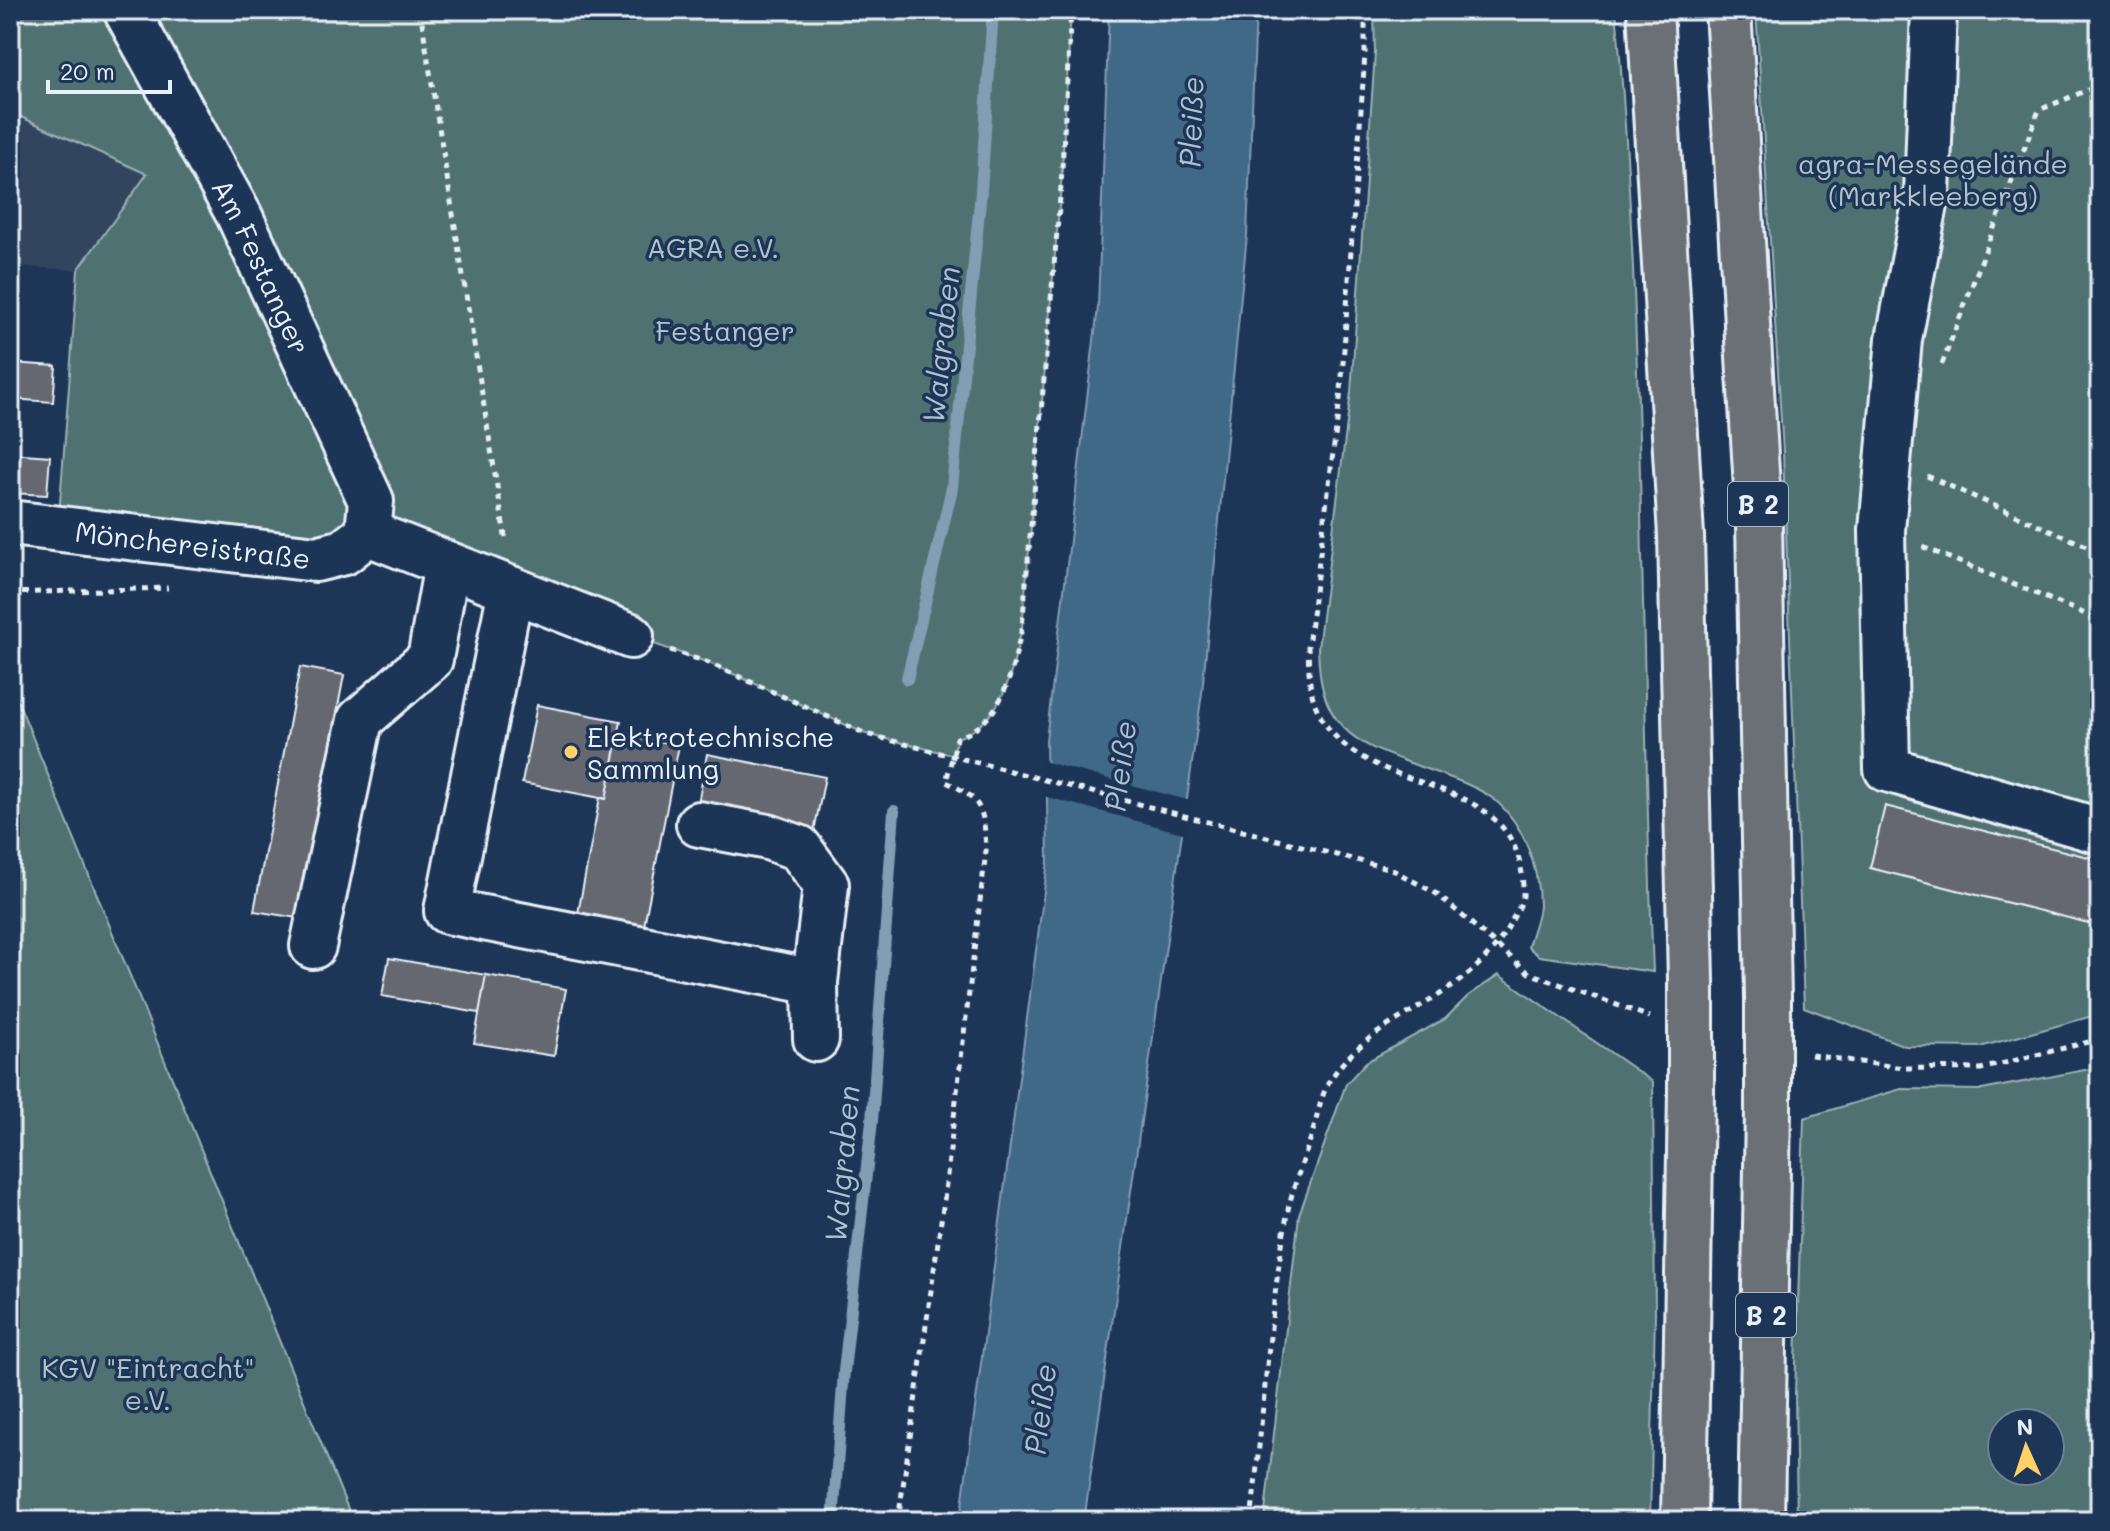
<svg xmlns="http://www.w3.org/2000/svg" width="2110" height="1531" font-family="Mali,sans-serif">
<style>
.built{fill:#33445e}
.green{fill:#4f7172;stroke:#9cb1b5;stroke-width:2;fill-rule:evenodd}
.water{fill:#3f6787;stroke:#839eb4;stroke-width:2}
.pier{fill:#1d3557}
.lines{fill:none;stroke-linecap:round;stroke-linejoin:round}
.stream{stroke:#839eb4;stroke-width:12}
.building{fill:#65676f;stroke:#e8f1f8;stroke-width:2}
.minor-casing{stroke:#e8f1f8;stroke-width:50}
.highway-casing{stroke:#e8f1f8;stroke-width:50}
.path{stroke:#e8f1f8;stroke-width:5;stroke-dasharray:6 6;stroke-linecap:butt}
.minor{stroke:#1d3557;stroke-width:44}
.highway{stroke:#6b6f75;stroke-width:44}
.highway-bridge-casing{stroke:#e8f1f8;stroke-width:50;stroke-linecap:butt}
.highway-bridge{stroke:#6b6f75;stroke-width:44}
.poi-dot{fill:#ffd166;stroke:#1d3557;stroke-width:3}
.labels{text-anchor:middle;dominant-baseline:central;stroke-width:7;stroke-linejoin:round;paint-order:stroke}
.shield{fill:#1d3557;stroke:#abb9c8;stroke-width:2}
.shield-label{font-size:26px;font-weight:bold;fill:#e8f1f8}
.park-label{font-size:28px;fill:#b2c4c9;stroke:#1d3557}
.street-label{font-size:28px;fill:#e8f1f8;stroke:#1d3557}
.poi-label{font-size:28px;fill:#e8f1f8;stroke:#1d3557;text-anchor:start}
.water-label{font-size:30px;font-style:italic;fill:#adc1d0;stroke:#1d3557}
</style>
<rect width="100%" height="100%" fill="#1d3557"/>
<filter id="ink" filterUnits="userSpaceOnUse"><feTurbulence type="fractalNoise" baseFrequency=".0125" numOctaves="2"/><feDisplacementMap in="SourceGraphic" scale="16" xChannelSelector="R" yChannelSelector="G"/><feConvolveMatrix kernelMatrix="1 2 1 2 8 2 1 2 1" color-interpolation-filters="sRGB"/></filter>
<g filter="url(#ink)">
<path class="built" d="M10 112 147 174 78 270 10 266Z"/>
<path class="green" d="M10 10H1071L1061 186 1022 628C1012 671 1004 722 957 738L953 755 866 734 709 663 631 636 368 533 344 552 58 528 78 270 147 174 10 112Z
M1374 10H1616C1645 330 1640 651 1653 972L1539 956 1528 947C1531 934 1538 919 1539 906 1539 869 1525 826 1496 801 1475 784 1444 776 1418 766 1392 756 1363 748 1343 727 1322 705 1319 677 1318 648L1351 392 1375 53Z
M1756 10H2100V1014L1980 1047 1905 1046 1804 1007 1783 453Z
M10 682 353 1521H10Z
M1499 975 1653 1082 1655 1314 1650 1521H1264L1299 1215 1346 1084 1366 1062 1445 1019 1468 996Z
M2100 1067V1521H1797L1795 1394 1804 1118 1901 1089 1982 1090ZM2002 1423H2050V1471H2002Z"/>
<path class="water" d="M1109 10H1256L1247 235 1202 693 1084 1521H960L1048 861 1046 740 1098 307Z"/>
<path class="pier" d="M1042 761 1191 801 1186 834 1043 796Z"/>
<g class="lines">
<path class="stream" d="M907 679 952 488 981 191 993 10
M833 1521 844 1371 872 1121 894 811"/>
</g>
<path class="building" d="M10 363 56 366 53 402 10 399Z
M10 453 50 456 47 495 10 493Z
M300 667 344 675 298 918 254 911Z
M537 705 621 721 606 799 522 783Z
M619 734 679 745 642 936 576 924 600 797 606 799Z
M707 754 825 777 813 837 696 815Z
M1885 806 2100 860V926L1870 868Z
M389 958 486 975 479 1013 382 996Z
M486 975 566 989 554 1056 474 1043Z"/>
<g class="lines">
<g class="minor-casing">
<g id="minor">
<path id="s1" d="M126 10 239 215 371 501 368 533"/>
<path d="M1934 10 1927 194 1899 339 1882 530 1887 769 2100 831"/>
<path id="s2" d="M10 523 316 559 344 552 368 533"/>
<path d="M368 533 631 636"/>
<path d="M511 589 447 911 815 982"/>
<path d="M699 824 768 837 799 848 826 885 815 982 816 1039"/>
<path d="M313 946 360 720 430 659 447 564"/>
</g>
</g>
<g class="highway-casing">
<path id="highway" d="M1650 10 1681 536 1691 981
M1728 10 1759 521 1768 999
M1684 1521 1691 1091
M1761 1521 1768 1109"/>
</g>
<path class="path" d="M420 10 506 542
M1942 364 2039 110 2100 85
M1927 476 2100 552
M1923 547 2100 620
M10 593 168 588
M670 650 709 663 866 734 1391 869 1437 894 1529 973 1650 1017
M1811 1055 1903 1068 1981 1069 2100 1039
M898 1521 944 1200 986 851C984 812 984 799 946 782L957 738C1004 722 1012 671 1022 628L1061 186 1071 10
M1251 1521C1263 1420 1269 1315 1287 1215 1292 1188 1304 1160 1312 1134 1318 1116 1321 1092 1332 1077 1378 1009 1467 1005 1511 922 1515 914 1523 903 1523 895 1526 761 1362 806 1318 711 1308 691 1309 668 1308 646L1341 391 1365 54V10"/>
<use href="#minor" class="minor"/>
<use href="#highway" class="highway"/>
<g class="highway-bridge-casing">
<path id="highway-bridge" d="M1691 981V1091
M1768 999V1109"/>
</g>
<use href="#highway-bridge" class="highway-bridge"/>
</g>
</g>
<circle class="poi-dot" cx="571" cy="752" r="8"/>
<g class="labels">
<g class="shield">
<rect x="1728" y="482" width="60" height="44" rx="6"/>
<rect x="1736" y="1293" width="60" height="44" rx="6"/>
</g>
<g class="shield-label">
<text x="1758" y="504">B 2</text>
<text x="1766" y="1315">B 2</text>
</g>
<g class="park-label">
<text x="1933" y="163">agra-Messegelände<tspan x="1933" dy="32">(Markkleeberg)</tspan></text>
<text x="713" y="247">AGRA e.V.</text>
<text x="725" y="330">Festanger</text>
<text x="148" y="1367">KGV "Eintracht"<tspan x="148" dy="32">e.V.</tspan></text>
</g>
<g class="street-label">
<text stroke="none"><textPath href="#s1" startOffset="290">Am Festanger</textPath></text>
<text stroke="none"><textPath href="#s2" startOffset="184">Mönchereistraße</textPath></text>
</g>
<g class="poi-label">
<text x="587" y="736">Elektrotechnische<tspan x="587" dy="32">Sammlung</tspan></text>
</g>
<g class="water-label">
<text transform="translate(1190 122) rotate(-88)">Pleiße</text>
<text transform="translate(940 345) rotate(-84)">Walgraben</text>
<text transform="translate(1119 766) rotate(-83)">Pleiße</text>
<text transform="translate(841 1164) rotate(-85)">Walgraben</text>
<text transform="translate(1039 1409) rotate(-83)">Pleiße</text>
</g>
</g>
<rect width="2110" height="1531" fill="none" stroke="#1d3557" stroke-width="40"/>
<rect x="20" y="20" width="2070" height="1491" fill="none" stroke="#e8f1f8" stroke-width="3" filter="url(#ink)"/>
<g transform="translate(2026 1447) rotate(357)"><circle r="38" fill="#1d3557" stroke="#6e8097" stroke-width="2"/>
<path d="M0-6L14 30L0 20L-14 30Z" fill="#ffd166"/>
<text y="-12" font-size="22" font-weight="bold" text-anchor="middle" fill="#e8f1f8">N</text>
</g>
<path d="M48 80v12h122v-12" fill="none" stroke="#e8f1f8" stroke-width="4"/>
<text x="60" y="80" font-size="24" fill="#e8f1f8" stroke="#1d3557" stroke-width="6" paint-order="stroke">20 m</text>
</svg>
